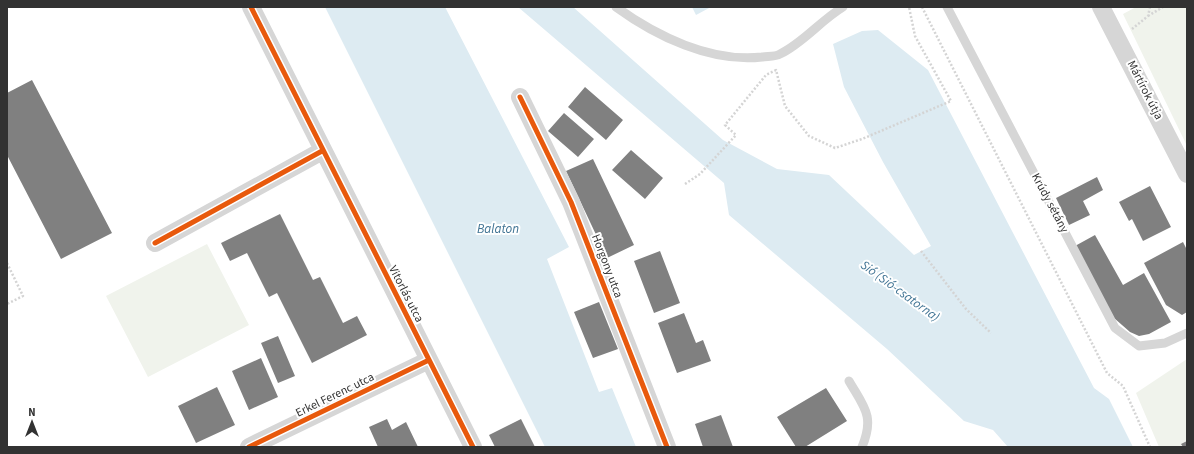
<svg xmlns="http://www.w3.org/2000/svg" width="1194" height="454" font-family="'Source Sans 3',sans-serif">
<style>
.green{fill:#f0f3ec}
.water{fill:#ddebf2}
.building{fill:#808080}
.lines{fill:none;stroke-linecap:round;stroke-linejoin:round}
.path{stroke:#d4d4d4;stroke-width:2.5;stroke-dasharray:2 2;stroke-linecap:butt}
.service{stroke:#d6d6d6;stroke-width:9}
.minor{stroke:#d6d6d6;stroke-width:18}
.cycleway-casing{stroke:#fff;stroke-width:8}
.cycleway{stroke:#e8590c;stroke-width:5}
.labels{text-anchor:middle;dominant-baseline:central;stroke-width:4;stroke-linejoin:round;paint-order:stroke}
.street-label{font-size:12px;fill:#323232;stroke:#fff}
.water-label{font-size:13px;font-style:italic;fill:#417494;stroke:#fff}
</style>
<rect width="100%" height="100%" fill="#fff"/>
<path class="green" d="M1136 7H1187V146L1123 14Z
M207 244 249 325 148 377 106 296Z
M1187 359V447H1159L1136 393Z"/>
<path class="water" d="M325 7H445L569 247 547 259 599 392 612 388 636 447H545Z
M518 7H573L723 140 777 169 829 175 914 255 931 246 883 162 844 87 833 44 862 31 878 30 928 70 1094 388 1109 399 1133 447H1008L993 430 964 421 887 349 729 215 724 183Z
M692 7H711L696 15Z"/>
<path class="building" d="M32 80 112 233 61 259 7 155V93Z
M585 87 623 120 606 140 568 107Z
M564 113 594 139 578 157 548 131Z
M631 150 663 178 645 199 612 170Z
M593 159 634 245 607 258 566 171Z
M1097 177 1103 190 1083 201 1090 215 1069 225 1056 198Z
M1150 186 1171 227 1143 241 1132 219 1129 221 1119 202Z
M280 214 313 280 320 277 343 323 357 316 367 335 312 363 277 293 269 297 247 253 230 261 221 243Z
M1095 235 1123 285 1144 273 1171 322 1149 334 1139 336 1130 332 1114 318 1075 246Z
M1183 242 1187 250V312L1182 315 1166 305 1144 263Z
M660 251 680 303 654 313 634 261Z
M599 302 618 349 593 358 574 312Z
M684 313 696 343 703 340 711 361 677 373 658 323Z
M278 336 295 376 278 383 261 343Z
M261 358 278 397 249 410 232 371Z
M217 387 235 425 196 443 178 406Z
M826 388 847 421 805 447H796L777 417Z
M721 415 733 447H703L695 424Z
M387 419 392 430 406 422 418 447H378L369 427Z
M521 419 535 447H495L489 435Z
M1187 441V447H1183L1181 444Z"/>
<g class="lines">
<path class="path" d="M922 7 1107 373 1123 386 1150 447
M1148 16 1163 7
M1132 29 1148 16 1150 7
M685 184 700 174 736 135 725 125 766 75 776 70 785 106 809 136 835 148 862 139 951 101 915 36 909 7
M921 251 966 309 991 333
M7 263 23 296 7 304"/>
<path class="service" d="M616 7C656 36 711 63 762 57 767 56 775 57 780 54 803 43 820 21 843 7
M947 7 1115 328 1139 346 1165 343 1187 333
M849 381C864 407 875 416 862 447"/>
<path class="minor" d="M251 7 473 447
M1101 7 1187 174
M520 97 571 202 667 447
M155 243 322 151
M249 447 429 360"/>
<g class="cycleway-casing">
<path id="cycleway" d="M251 7 473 447
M520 97 571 202 667 447
M155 243 322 151
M249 447 429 360"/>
</g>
<use href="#cycleway" class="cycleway"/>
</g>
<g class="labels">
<g class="street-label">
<text transform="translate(1145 90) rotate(63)">Mártírok útja</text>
<text transform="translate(1050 203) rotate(62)">Krúdy sétány</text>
<text transform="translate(607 266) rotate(69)">Horgony utca</text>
<text transform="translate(406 294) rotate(63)">Vitorlás utca</text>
<text transform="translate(335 395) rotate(-26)">Erkel Ferenc utca</text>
</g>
<g class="water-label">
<text x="498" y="229">Balaton</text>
<text transform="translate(900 291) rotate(36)">Sió (Sió-csatorna)</text>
</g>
</g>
<rect width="1194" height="454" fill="none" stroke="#323232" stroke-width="16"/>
<g transform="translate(32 422)" stroke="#ffffff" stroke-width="3" paint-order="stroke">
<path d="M0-3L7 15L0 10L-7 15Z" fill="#323232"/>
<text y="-6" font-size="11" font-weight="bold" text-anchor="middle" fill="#323232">N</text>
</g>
</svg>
